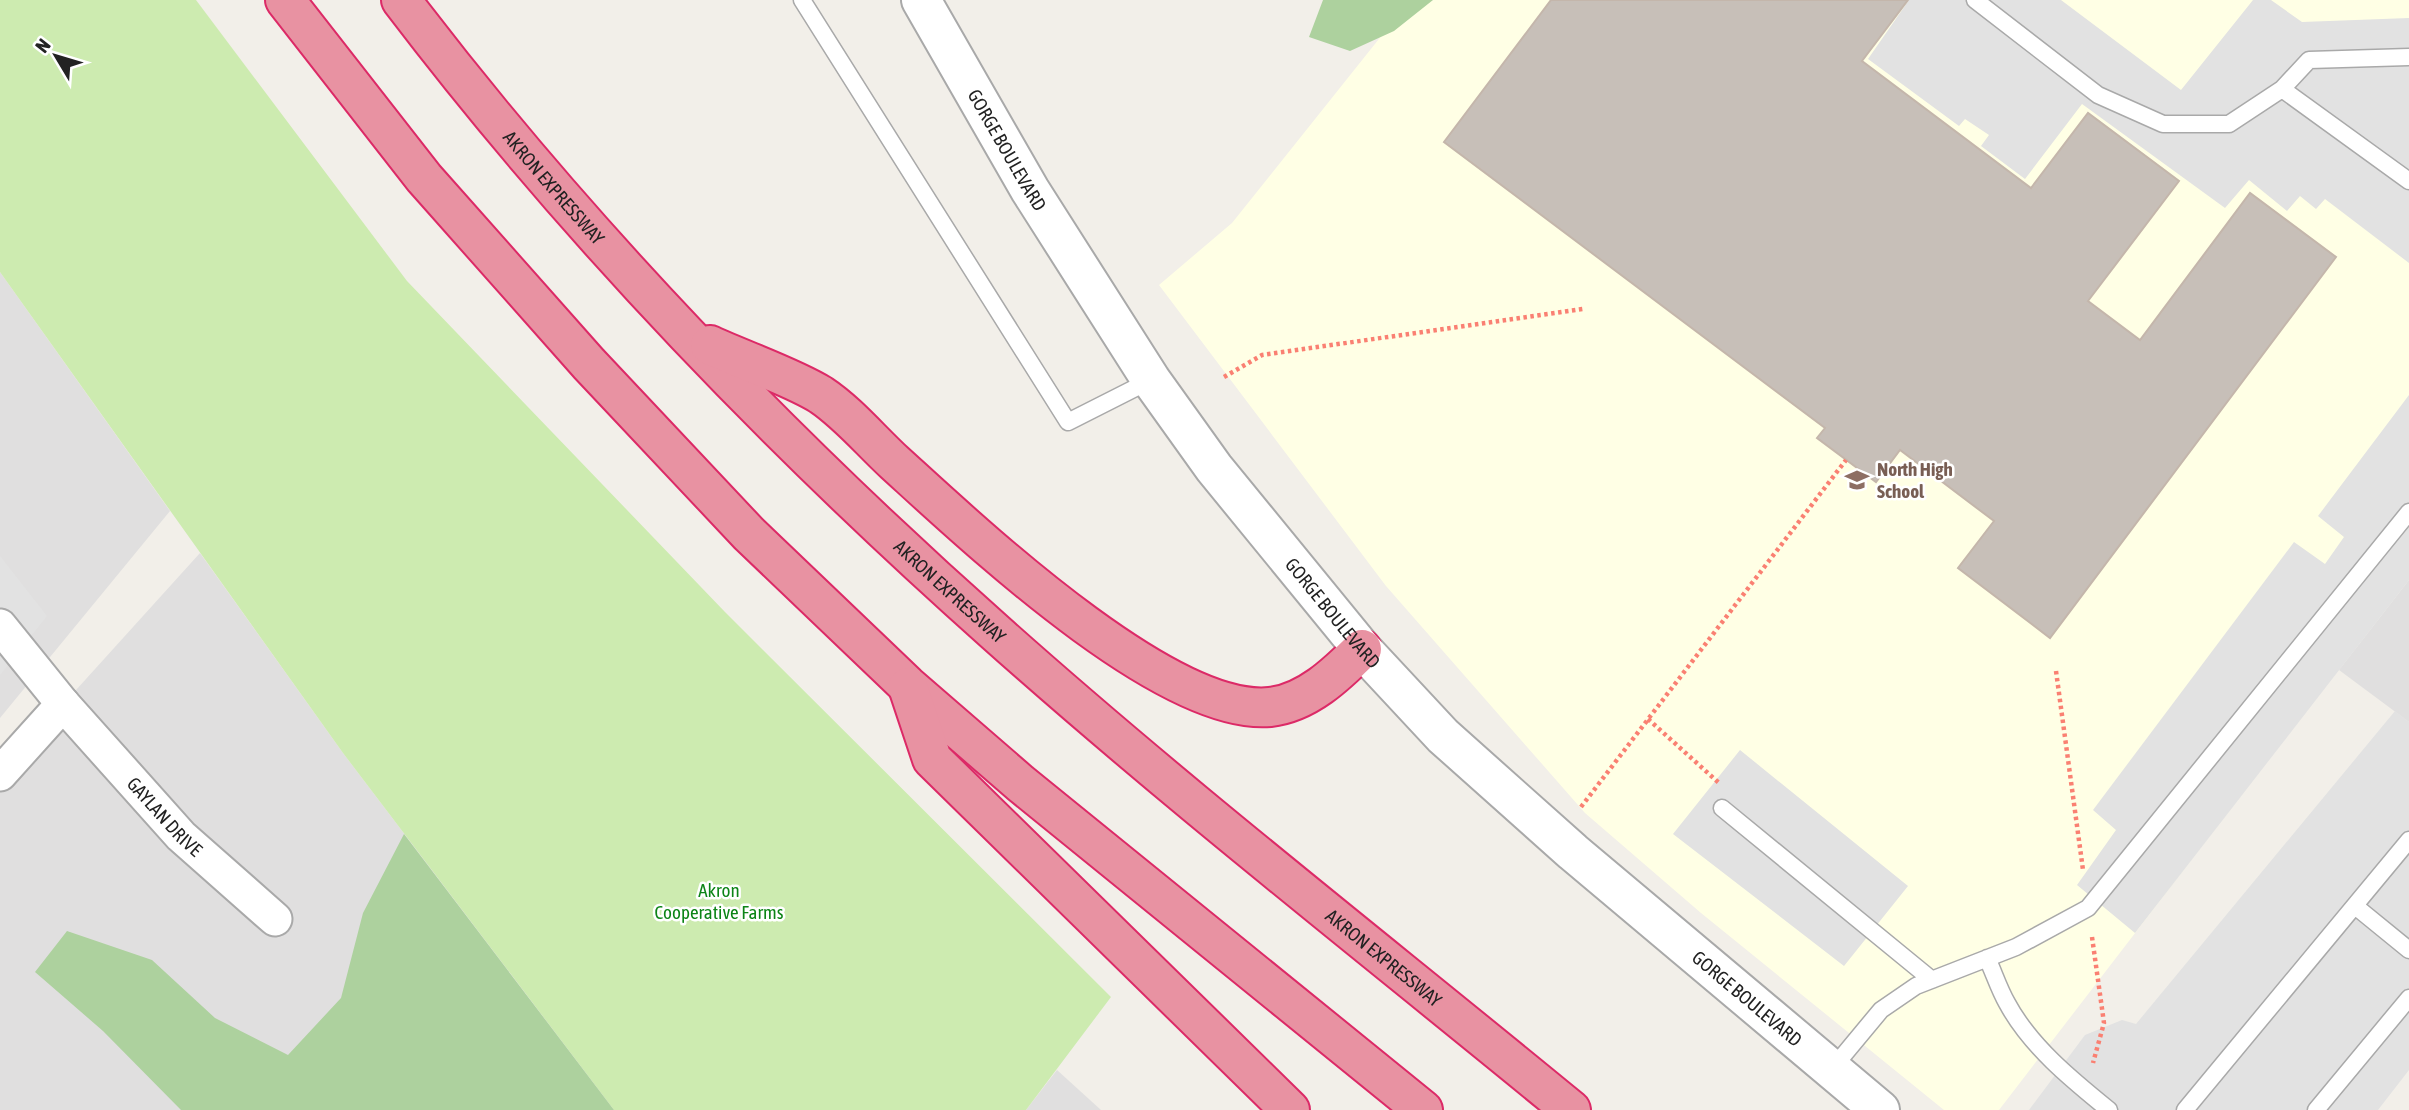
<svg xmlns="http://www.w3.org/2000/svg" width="2409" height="1110" font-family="'Asap Condensed',sans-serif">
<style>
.residential{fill:#e0dfdf}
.education{fill:#ffffe5}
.grass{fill:#cdebb0}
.forest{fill:#add19e}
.parking{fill:#e2e2e2}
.building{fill:#c7bfb8;stroke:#c4b6ab;stroke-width:2}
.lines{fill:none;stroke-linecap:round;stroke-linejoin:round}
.service-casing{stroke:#a9a9a9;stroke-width:19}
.minor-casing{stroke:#a9a9a9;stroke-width:37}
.tertiary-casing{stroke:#a9a9a9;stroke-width:42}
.motorway-casing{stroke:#dc2a67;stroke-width:42}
.path{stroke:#fa8072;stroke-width:4.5;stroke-dasharray:3.5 3.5;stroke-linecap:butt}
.service{stroke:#fff;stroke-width:16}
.minor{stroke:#fff;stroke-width:33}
.tertiary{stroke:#fff;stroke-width:38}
.motorway{stroke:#e892a2;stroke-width:38}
.labels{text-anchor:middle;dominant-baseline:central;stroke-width:5;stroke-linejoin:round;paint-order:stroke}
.street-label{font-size:19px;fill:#222;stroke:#fff}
.education-label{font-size:19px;font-weight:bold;fill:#785e54;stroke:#fff;text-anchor:start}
.park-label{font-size:19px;fill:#0c8416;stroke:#fff}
</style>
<rect width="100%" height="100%" fill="#f2efe9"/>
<path class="residential" d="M0 272 170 511 0 718Z
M200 553 343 753 614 1110H0V774Z
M2409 580V722L2339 670Z
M1057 1070 1101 1110H1026Z"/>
<path class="education" d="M1410 0H2409V577L1999 1110H1944L1701 913 1585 813 1386 586 1159 285 1232 223Z"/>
<path class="grass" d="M0 0H196L407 281 725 612 1111 997 1026 1110H614L343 753 0 272Z"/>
<path class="forest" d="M1323 0H1433L1394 31 1350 51 1309 37Z
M404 834 614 1110H181L103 1031 35 972 67 931 152 960 215 1018 288 1055 341 998 363 913Z"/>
<path class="parking" d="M1909 0H2061L2181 90 2253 0H2271L2302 22 2409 18V263L2325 199 2316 209 2300 196 2287 211 2249 180 2225 208 2082 104 2025 179 1981 146 1989 135 1965 119 1959 126 1868 59Z
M2409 395V580L2135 933 2077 885 2116 830 2093 810 2294 542 2325 564 2344 537 2318 516Z
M0 556 47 616 0 675Z
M2395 711 2409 722V1070L2378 1110H2029L2085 1035 2122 1020 2136 1024Z
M1740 750 1908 886 1844 966 1673 834Z"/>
<path class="building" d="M1551 0H1908L1862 61 2031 188 2088 113 2179 181 2088 301 2140 340 2250 193 2336 257 2050 638 1958 568 1994 521 1900 450 1876 482 1817 438 1825 428 1444 142Z"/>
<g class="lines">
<g class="service-casing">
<path id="service" d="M802 0 1068 422 1151 380
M1975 0 2098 95 2163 124H2229L2282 89
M2409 57 2309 60 2282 89 2409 181
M1722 808 1932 980
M2355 906 2409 950
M1987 958C1994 973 1999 989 2007 1003 2030 1046 2072 1080 2109 1110
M1832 1069 1881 1010 1916 986 2016 947 2088 908 2409 512
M2185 1110 2409 840
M2316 1110 2409 998"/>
</g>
<g class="minor-casing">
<g id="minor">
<path id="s1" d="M0 626 63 704 181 836 275 919"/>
<path d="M0 774 63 704"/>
</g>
</g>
<g class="tertiary-casing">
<g id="tertiary">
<path id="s2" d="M921 0 1030 190 1151 380 1214 468 1362 649 1443 736 1573 852 1880 1110"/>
</g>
</g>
<g class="motorway-casing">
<g id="motorway">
<path d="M285 0 424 178 589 364 749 534 907 685 1020 783 1423 1110"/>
<path id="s3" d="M401 0C576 230 780 441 996 633 1182 799 1379 952 1571 1110"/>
<path d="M710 345C742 360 792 377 821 395 848 413 871 441 895 463 971 532 1166 717 1270 707 1307 703 1337 674 1362 649"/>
<path d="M908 687 932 759 1290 1110"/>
</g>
</g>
<path class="path" d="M1224 377 1262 355 1583 309
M2056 671 2083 870
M1648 719 1719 783
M1581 807 1846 460
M2092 937 2104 1023 2093 1063"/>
<use href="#service" class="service"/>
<use href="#minor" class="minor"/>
<use href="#tertiary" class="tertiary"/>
<use href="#motorway" class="motorway"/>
</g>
<defs>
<g id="school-bare" transform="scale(1.89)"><path d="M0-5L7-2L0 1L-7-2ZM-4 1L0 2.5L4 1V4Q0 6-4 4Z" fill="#8d6e63" stroke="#fff" stroke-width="2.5" paint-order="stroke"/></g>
</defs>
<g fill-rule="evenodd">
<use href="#school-bare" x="1857" y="480"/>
</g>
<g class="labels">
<g class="street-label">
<text stroke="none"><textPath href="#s2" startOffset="173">GORGE BOULEVARD</textPath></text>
<text stroke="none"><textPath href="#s3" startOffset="242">AKRON EXPRESSWAY</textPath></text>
<text stroke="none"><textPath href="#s3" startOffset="808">AKRON EXPRESSWAY</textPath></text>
<text stroke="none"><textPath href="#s2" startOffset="740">GORGE BOULEVARD</textPath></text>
<text stroke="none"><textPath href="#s1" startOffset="252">GAYLAN DRIVE</textPath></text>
<text stroke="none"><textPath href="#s3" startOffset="1376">AKRON EXPRESSWAY</textPath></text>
<text stroke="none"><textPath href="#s2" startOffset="1307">GORGE BOULEVARD</textPath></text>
</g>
<g class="education-label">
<text x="1877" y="469">North High<tspan x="1877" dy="22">School</tspan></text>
</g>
<g class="park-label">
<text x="719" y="890">Akron<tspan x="719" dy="22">Cooperative Farms</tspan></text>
</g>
</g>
<g transform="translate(56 56) rotate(308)" stroke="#ffffff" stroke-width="5" paint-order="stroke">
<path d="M0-5L12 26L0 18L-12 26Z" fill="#222222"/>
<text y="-10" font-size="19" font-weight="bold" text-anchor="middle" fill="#222222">N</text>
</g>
</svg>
